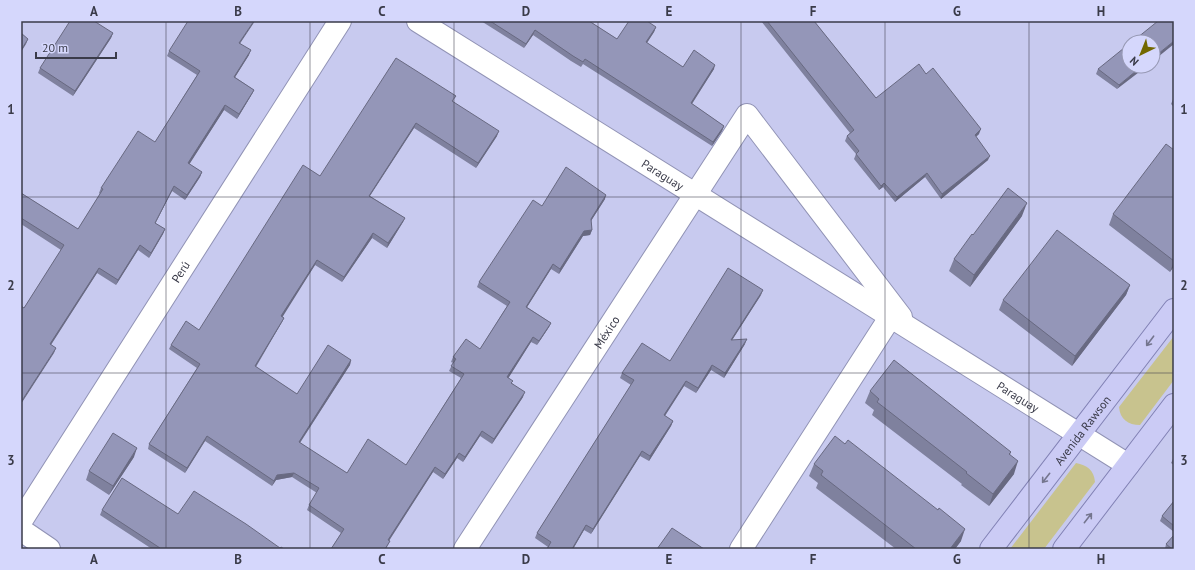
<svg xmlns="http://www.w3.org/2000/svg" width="1195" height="570" font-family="'PT Sans',sans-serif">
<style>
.green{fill:#c8c38e}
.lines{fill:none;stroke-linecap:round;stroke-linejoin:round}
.minor-casing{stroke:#9193b5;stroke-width:24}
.major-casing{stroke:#8282b5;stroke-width:24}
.minor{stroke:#fff;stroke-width:22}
.major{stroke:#cbcbf5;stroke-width:22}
.wall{fill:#7f819e}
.shaded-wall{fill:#686981}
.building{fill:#9496b8;stroke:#686981}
.oneway{stroke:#74758e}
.grid{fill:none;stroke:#3a3b49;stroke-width:1;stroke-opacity:0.55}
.labels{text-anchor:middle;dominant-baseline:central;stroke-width:3;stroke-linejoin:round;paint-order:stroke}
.street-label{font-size:12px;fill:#3a3b49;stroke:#d5d7fc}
.neatline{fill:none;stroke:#3a3b49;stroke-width:1.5}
.grid-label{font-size:13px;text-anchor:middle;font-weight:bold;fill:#3a3b49}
</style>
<rect width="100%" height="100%" fill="#c8caef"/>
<path class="green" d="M1174 336V380L1140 425C1128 425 1120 419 1119 407Z
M1076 463C1087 465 1094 470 1095 482L1044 549H1010Z"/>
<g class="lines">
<g class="minor-casing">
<g id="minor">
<path id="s1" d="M418 21 1128 465"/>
<path id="s2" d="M21 521 340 21"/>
<path d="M21 530 49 549"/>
<path id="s3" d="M465 549 747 115 901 317"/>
<path d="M741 549 891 316"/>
</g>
</g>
<g class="major-casing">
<g id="major">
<path id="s4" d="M991 549 1174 310"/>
<path d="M1064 549 1174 405"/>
</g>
</g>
<use href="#minor" class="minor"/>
<use href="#major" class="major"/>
</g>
<path class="wall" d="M481 21H589L617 39 656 27 654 32 647 43 683 67 714 69 692 104 724 126 722 131 712 146 583 64 581 67 571 61 533 35 524 48Z
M761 21H814L876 98 926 74 979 134 976 137 988 160 941 199 925 177 895 202 883 187 879 190 854 159 856 154 845 141 847 136 850 133Z
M113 33 111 38 73 96 38 73 40 68Z
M240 43 249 55 235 77 254 90 252 94 237 119 224 110 189 164 202 172 200 177 185 200 172 191 155 223 165 229 163 234 149 258 138 250 116 285 97 273 51 345 54 353 24 308 61 250 21 224V193L78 229 100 194 99 193 101 188 155 142 197 75 167 56 169 51Z
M1129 66 1117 89 1096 74 1098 69Z
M1174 97V107L1171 104Z
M454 100 453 102 497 136 476 168 414 128 370 196 405 218 403 222 387 248 372 238 342 282 315 265 282 316 284 318 282 322 256 367 297 394 351 360 350 365 300 443 347 473 406 465 461 378 449 371 453 363 451 362 453 357 480 349 507 306 477 287 479 282 542 206 605 199 591 221 592 230 590 235 583 236 559 274 551 269 527 307 551 323 549 327 537 345 531 342 508 378 512 383 523 397 492 444 480 436 463 462 457 458 443 479 433 472 389 541H390L386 549H331L341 533 307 510 309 505 317 493 292 477 276 480 272 486 205 441 185 473 148 449 149 444 197 368 169 349 171 345 199 330 320 176Z
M1174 150V266L1170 272 1109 225 1113 214Z
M1022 216 970 287 949 271 954 259 973 235Z
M1130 285 1126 295 1072 366 999 310 1003 300Z
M761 295 732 340 745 344 724 378 711 370 696 393 684 386 665 416 673 421 671 426 649 461 640 456 591 534 584 530 573 549H547L548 547 535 538 537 533 631 385 620 378 622 373 670 361Z
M870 391 1011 452 1010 455 1014 474 989 506 961 485 962 484 872 415 874 410 865 403Z
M134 457 109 495 86 480 89 471Z
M1174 457V465L1171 463Z
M814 464 961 541 955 549H896L816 488 818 483 809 476Z
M1174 501V532L1160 521 1162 516Z
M102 510 178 514 280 548 284 549H152L100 515Z
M1166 544 1174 549H1165Z"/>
<path class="shaded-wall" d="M254 21H255L237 48 239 43Z
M656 27 654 32 644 47 646 42Z
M535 30 533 35 524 48 526 44Z
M113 33 111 38 73 96 75 91Z
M28 39 26 44 21 52V50Z
M1174 41V44L1153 61V58Z
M251 50 249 55 232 82 234 77Z
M715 65 714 69 689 108 691 103Z
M1142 66H1147L1117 89 1119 85Z
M254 90 252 94 237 119 239 114Z
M225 105 224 110 187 168 188 163Z
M416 123 414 128 367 200 369 196Z
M724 126 722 131 712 146 713 142Z
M981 129 979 134 973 139 975 135Z
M499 131 497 136 476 168 478 163Z
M990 156 988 160 941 199 942 194Z
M202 172 200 177 185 200 187 195Z
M927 173 925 177 895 202 897 197Z
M884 183 883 187 879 190 881 186Z
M174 186 172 191 153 228 155 223Z
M606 195 605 199 589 224 591 219Z
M1027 203 1022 216 970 287 974 275Z
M405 218 403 222 387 248 388 243Z
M165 229 163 234 149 258 151 253Z
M592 230 590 235 583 236 559 274 560 269 584 231Z
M373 233 372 238 342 282 344 277Z
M140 245 138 250 116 285 118 280Z
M317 260 315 265 280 321 281 316Z
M1174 261V266L1170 272Z
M553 264 551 269 524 312 526 307Z
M99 268 97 273 48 349 50 344Z
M1130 285 1126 295 1072 366 1075 356Z
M763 290 761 295 729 345 731 340Z
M284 318 282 322 253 371 255 366Z
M551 323 549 327 537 345 539 341Z
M533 337 531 342 506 382 507 377Z
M747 339 745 344 724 378 725 373Z
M56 348 54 353 21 404V402Z
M351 360 350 365 297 447 299 442Z
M712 365 711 370 696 393 698 388Z
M686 381 684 386 662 420 664 415Z
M525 392 523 397 492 444 494 439Z
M673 421 671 426 649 461 650 456Z
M482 431 480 436 463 462 465 457Z
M207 436 205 441 185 473 187 468Z
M137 448 134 457 109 495 113 486Z
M642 451 640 456 591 534 593 529Z
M459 453 457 458 443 479 445 474Z
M1018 461 1014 474 989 506 993 494Z
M435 467 433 472 386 545 388 540Z
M294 473 292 477 276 480 272 486 274 481 277 475Z
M586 525 584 530 573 549H572Z
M965 529 961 541 955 549H950Z"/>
<path class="building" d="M70 21H94L113 33 75 91 40 68Z
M188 21H254L239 43 251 50 234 77 254 90 239 114 225 105 188 163 202 172 187 195 174 186 155 223 165 229 151 253 140 245 118 280 99 268 50 344 56 348 21 402V306L24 308 64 245 21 218V193L78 229 103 189 101 188 138 131 155 142 200 71 169 51Z
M490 21H589L617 39 629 21H647L656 27 646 42 683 67 694 50 715 65 691 103 724 126 713 142 585 59 583 62 573 56 535 30 526 44Z
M767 21H814L876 98 919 64 926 74 933 68 981 129 975 135 990 156 942 194 927 173 897 197 884 183 881 186 856 154 859 151 847 136 854 130Z
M1158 21H1174V41L1153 58V42H1132Z
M21 33 28 39 21 50Z
M1129 44V66H1142L1119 85 1098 69Z
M396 58 456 96 452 101 499 131 478 163 416 123 369 196 405 218 388 243 373 233 344 277 317 260 281 316 284 318 255 366 297 394 328 345 351 360 299 442 347 473 368 439 406 465 464 374 451 366 456 359 453 357 466 339 480 349 510 302 479 282 533 200 542 206 566 167 606 195 591 219 592 230 584 231 560 269 553 264 526 307 551 323 539 341 533 337 507 377 513 381 511 383 525 392 494 439 482 431 465 457 459 453 445 474 435 467 388 540 390 541 385 549H331L344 529 309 505 319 488 294 473 277 475 274 481 207 436 187 468 149 444 200 364 171 345 186 321 199 330 303 165 320 176Z
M1166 144 1174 150V261L1113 214Z
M1008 188 1027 203 974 275 954 259 972 234 973 235Z
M1057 230 1130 285 1075 356 1003 300Z
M728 268 763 290 731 340 747 339 725 373 712 365 698 388 686 381 664 415 673 421 650 456 642 451 593 529 586 525 572 549H547L551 542 537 533 634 380 622 373 642 343 670 361Z
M894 360 1011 452 1009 454 1018 461 993 494 966 473 967 472 877 402 879 399 870 391Z
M113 433 137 448 113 486 89 471Z
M835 436 845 444 848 440 938 510 939 508 965 529 950 549H916L821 475 823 471 814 464Z
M122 478 178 514 194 491 246 524 280 548 281 547 284 549H159L160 548 102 510Z
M1174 501V526L1162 516Z
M672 528 704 549H657Z
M1174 535V549H1172L1166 544Z"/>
<defs><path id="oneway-shaft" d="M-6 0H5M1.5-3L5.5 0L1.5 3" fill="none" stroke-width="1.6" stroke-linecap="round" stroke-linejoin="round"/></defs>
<g class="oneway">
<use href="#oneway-shaft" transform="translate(1150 341) rotate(127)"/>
<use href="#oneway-shaft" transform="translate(1046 478) rotate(128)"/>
<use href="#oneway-shaft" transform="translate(1088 518) rotate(-52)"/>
</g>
<path class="grid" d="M166 21V549M310 21V549M454 21V549M598 21V549M741 21V549M885 21V549M1029 21V549M21 197H1174M21 373H1174"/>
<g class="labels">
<g class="street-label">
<text stroke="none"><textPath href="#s1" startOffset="289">Paraguay</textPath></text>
<text stroke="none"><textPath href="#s2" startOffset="296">Perú</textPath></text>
<text stroke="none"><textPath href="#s3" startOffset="259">México</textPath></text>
<text stroke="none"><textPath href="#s1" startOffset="708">Paraguay</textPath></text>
<text stroke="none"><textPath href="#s4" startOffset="150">Avenida Rawson</textPath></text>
</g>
</g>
<rect width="1195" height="570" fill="none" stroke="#d5d7fc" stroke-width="44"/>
<g transform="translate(1141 54) rotate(223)"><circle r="19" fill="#d5d7fc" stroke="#9799b4"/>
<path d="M0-3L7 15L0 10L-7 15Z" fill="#726800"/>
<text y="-6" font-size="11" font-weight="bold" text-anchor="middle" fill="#3a3b49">N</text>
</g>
<path d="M36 52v6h80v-6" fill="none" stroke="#3a3b49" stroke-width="2"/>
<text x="42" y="52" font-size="12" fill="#3a3b49" stroke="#d5d7fc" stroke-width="3" paint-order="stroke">20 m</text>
<rect x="22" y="22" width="1151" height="526" class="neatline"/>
<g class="grid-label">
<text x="94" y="16">A</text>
<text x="238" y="16">B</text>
<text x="382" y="16">C</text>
<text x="526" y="16">D</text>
<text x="669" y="16">E</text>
<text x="813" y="16">F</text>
<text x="957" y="16">G</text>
<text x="1101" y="16">H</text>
<text x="11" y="114">1</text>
<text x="1184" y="114">1</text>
<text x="11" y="290">2</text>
<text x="1184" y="290">2</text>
<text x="11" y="465">3</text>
<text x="1184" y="465">3</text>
<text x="94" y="564">A</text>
<text x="238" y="564">B</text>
<text x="382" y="564">C</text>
<text x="526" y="564">D</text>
<text x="669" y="564">E</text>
<text x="813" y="564">F</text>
<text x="957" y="564">G</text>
<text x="1101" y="564">H</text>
</g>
</svg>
